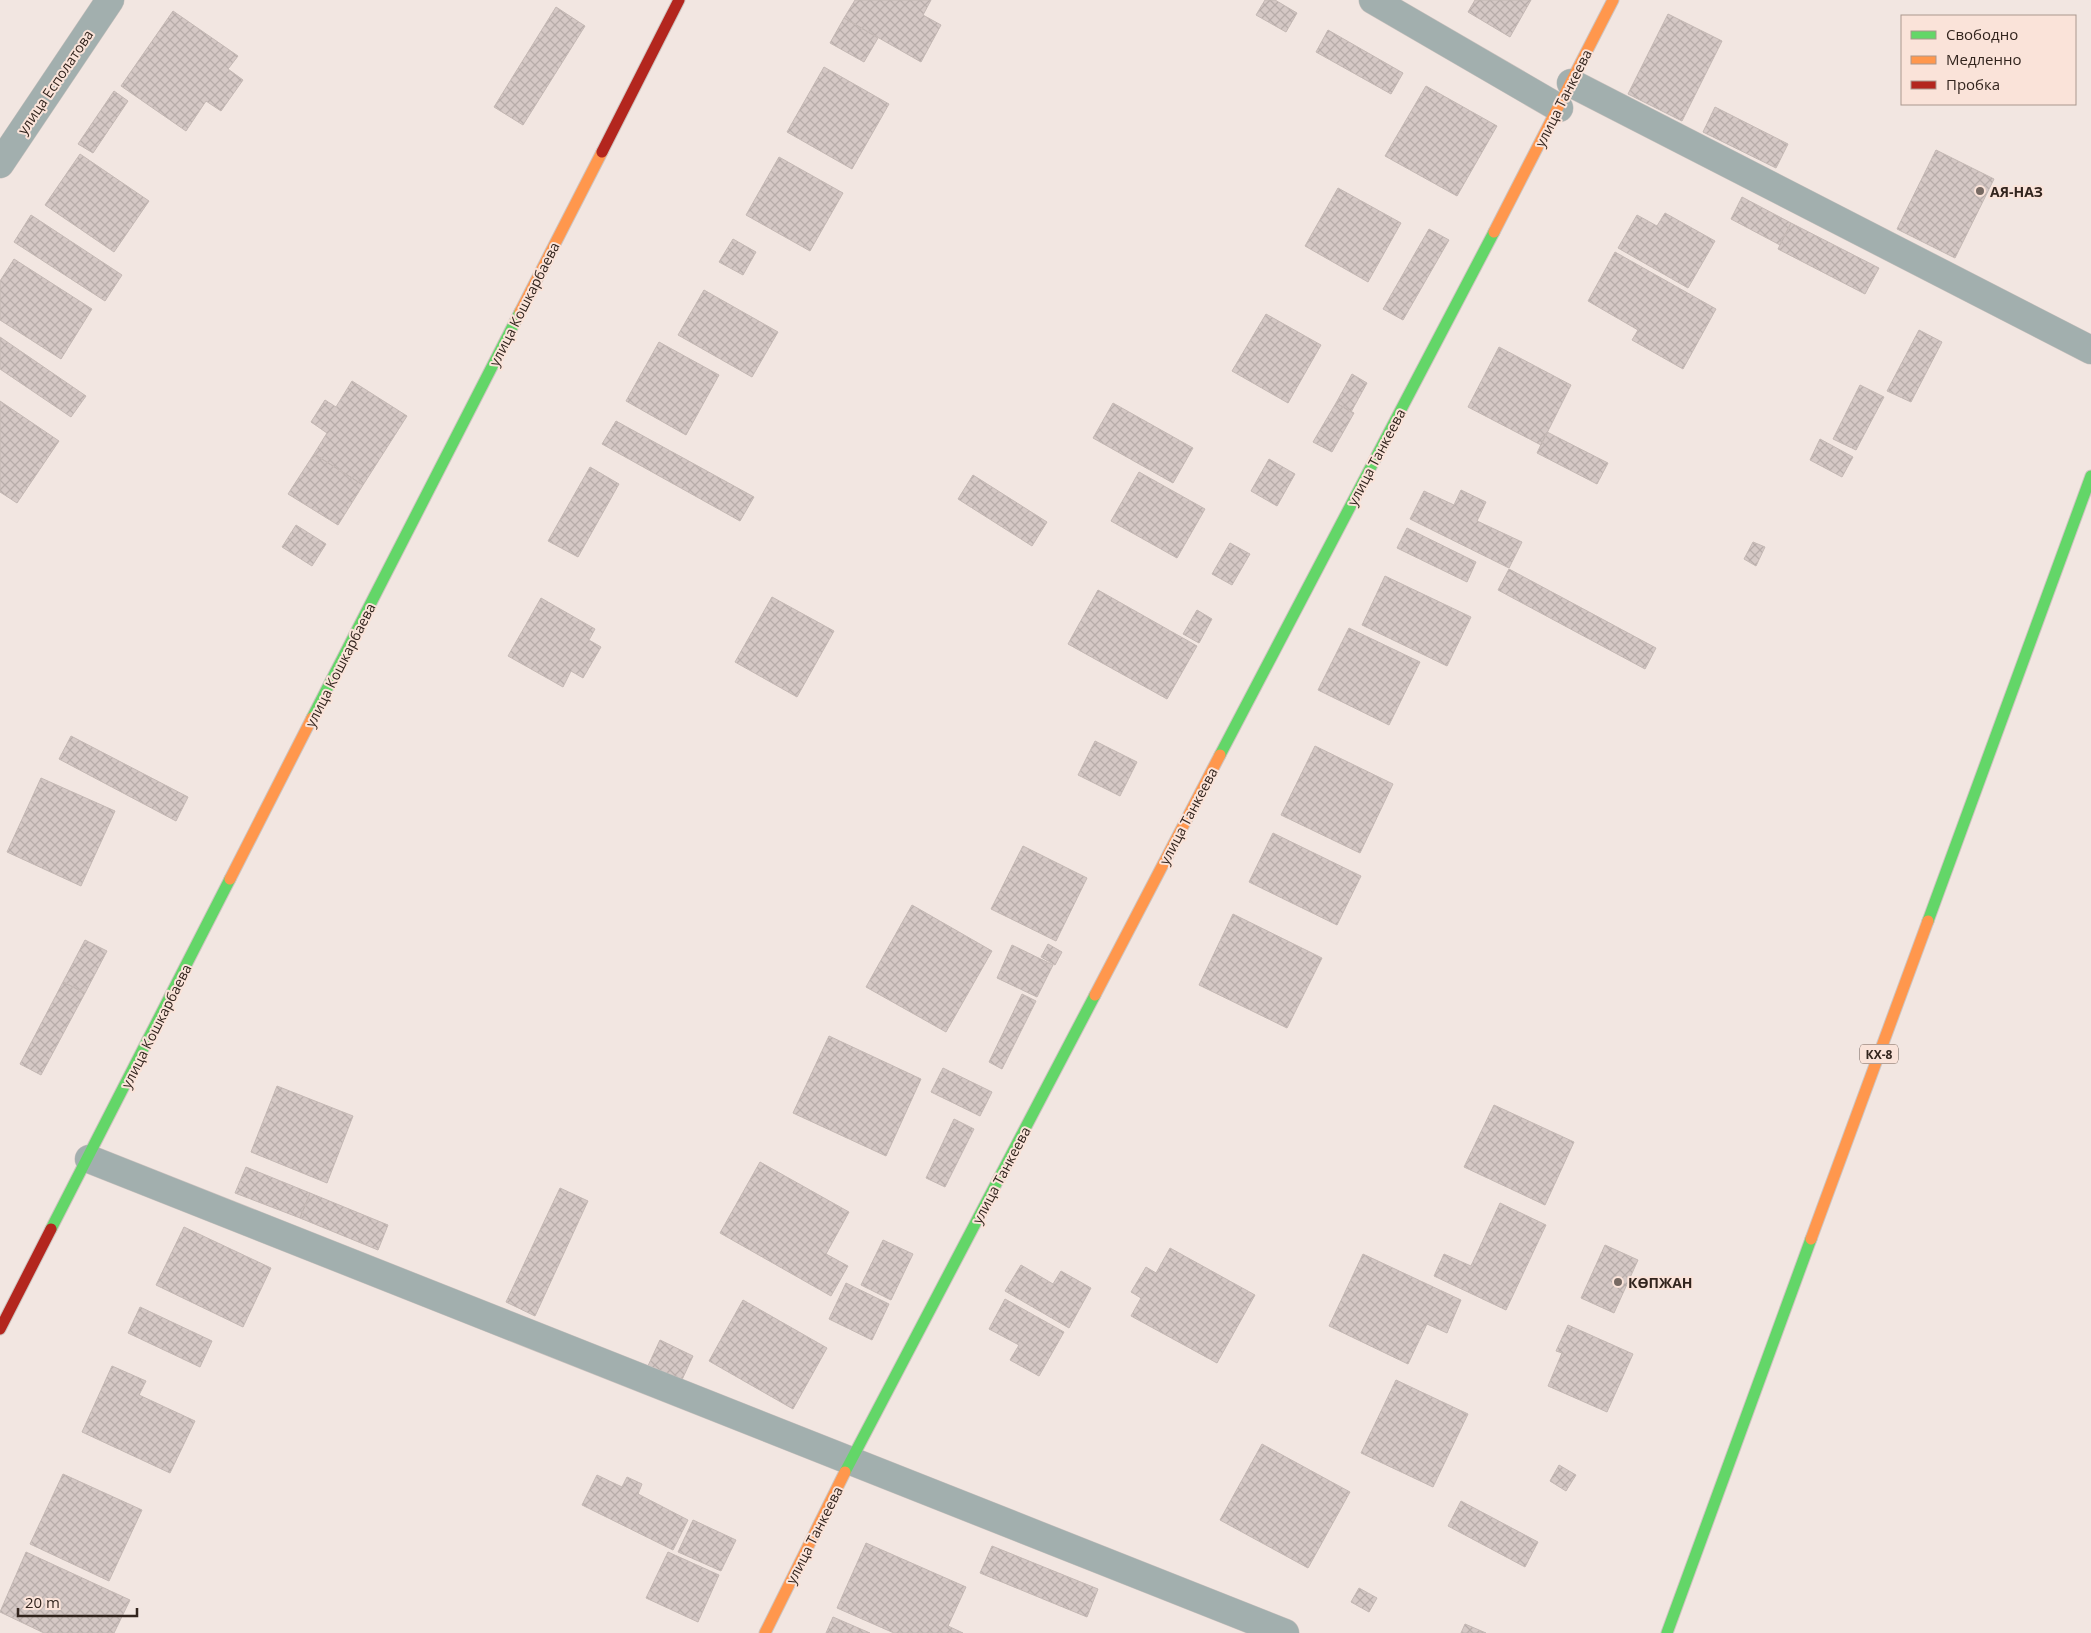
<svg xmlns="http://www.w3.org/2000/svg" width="2091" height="1633" font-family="'Open Sans',sans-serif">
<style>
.building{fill:url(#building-cross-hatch);stroke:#c4b8b4}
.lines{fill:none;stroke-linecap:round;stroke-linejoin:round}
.street-casing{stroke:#cec4c0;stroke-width:29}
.fast-casing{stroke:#cec4c0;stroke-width:13}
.slow-casing{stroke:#cec4c0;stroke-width:13}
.jam-casing{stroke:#cec4c0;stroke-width:13}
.street{stroke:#a2afae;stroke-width:28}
.fast{stroke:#63d668;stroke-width:11}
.slow{stroke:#ff974d;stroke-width:11}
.jam{stroke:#b3261e;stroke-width:11}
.poi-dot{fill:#766962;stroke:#fae3d9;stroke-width:2}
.labels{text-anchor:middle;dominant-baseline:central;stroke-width:4;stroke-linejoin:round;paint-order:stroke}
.shield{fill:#fae3d9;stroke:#6f5e56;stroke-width:1}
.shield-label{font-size:12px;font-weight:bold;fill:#33251e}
.street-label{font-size:14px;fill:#33251e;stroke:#fae3d9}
.poi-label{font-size:14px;font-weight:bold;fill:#33251e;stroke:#fae3d9;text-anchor:start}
</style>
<defs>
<pattern id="building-cross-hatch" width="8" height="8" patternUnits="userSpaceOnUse" patternTransform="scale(1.25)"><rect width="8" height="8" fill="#d5c8c5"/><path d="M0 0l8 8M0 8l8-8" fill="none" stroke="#b7aca9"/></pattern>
</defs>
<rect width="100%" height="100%" fill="#f2e6e1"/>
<path class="building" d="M855 0H931L923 15 941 25 921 62 844 18Z
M1265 0H1275L1297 13 1286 32 1256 15Z
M1475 0H1531L1510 37 1468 12Z
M556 7 585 26 523 125 494 107Z
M173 11 238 56 228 69 243 80 221 111 206 101 186 131 121 86Z
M1668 14 1722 41 1682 121 1628 94Z
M844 18 878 38 864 62 830 43Z
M1328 30 1403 73 1391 94 1316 52Z
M824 67 889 104 852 169 787 132Z
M1426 86 1497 126 1457 196 1385 156Z
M114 91 128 101 93 153 78 144Z
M1715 107 1788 144 1776 168 1703 132Z
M1936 150 1994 179 1955 258 1897 229Z
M80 154 149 201 114 252 45 205Z
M779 157 843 193 810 251 746 215Z
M1338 188 1401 223 1368 282 1305 246Z
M1742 197 1791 223 1780 245 1731 219Z
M1665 213 1715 241 1688 288 1618 248 1637 215 1657 226Z
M31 215 122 275 105 301 14 242Z
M1791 223 1879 268 1865 294 1778 249Z
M1429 229 1449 240 1403 320 1383 309Z
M733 239 756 252 743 275 719 262Z
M1615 252 1716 309 1683 369 1632 340 1638 330 1588 301Z
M14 259 92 309 61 359 0 320V281Z
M704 290 778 332 752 377 678 335Z
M1266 314 1321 345 1288 403 1232 371Z
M1919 330 1942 342 1911 402 1887 391Z
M0 337 86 396 71 417 0 369Z
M659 342 719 375 686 435 626 401Z
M1499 347 1571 385 1541 445 1468 407Z
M1352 374 1367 383 1351 412 1336 403Z
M352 381 407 416 363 485 314 454 327 433 311 422 325 400 336 407Z
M1860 385 1884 397 1856 450 1833 439Z
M0 401 59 441 17 503 0 492Z
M1113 403 1193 448 1173 483 1093 438Z
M1336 403 1354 413 1332 452 1313 442Z
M616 421 754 497 740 521 602 444Z
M1547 432 1608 463 1597 484 1537 453Z
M1820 439 1853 457 1842 477 1810 460Z
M314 454 363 485 338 525 288 494Z
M1269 459 1295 474 1277 506 1251 491Z
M590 467 619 484 578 557 548 541Z
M1139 472 1205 509 1177 558 1111 521Z
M973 475 1047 522 1032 546 958 499Z
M1461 490 1486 502 1477 521 1522 542 1509 568 1410 519 1424 491 1454 505Z
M296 525 326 544 312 566 282 547Z
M1407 528 1476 562 1467 582 1397 548Z
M1753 542 1765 547 1756 566 1744 559Z
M1230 543 1250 554 1232 585 1212 574Z
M1509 569 1656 648 1645 669 1498 590Z
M1385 576 1471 617 1447 666 1362 625Z
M1098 590 1197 646 1167 699 1068 644Z
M772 597 834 631 797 697 735 662Z
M541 598 595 629 589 640 601 647 583 678 571 671 563 687 508 656Z
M1197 610 1212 619 1199 643 1183 634Z
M1349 628 1420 662 1389 725 1318 690Z
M71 736 188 797 176 821 59 759Z
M1095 741 1137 762 1120 796 1078 775Z
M1315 746 1393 784 1360 853 1281 815Z
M41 778 115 811 81 886 7 852Z
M1273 833 1361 876 1337 925 1249 882Z
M1023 846 1087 878 1056 941 991 909Z
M912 905 992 951 946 1032 866 987Z
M1233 914 1322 958 1287 1028 1199 985Z
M85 940 107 951 85 993 63 982Z
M1048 944 1062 952 1055 965 1041 957Z
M1012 945 1053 965 1037 997 997 978Z
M63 982 85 993 41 1075 20 1064Z
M1022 994 1036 1001 1002 1069 989 1062Z
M829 1036 921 1079 886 1156 793 1113Z
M943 1068 992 1092 980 1116 931 1092Z
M277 1086 353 1116 327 1183 251 1152Z
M1494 1105 1574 1142 1545 1205 1464 1167Z
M954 1119 974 1129 945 1187 926 1178Z
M760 1162 849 1212 826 1254 848 1266 831 1296 720 1233Z
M246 1167 310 1193 300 1218 235 1193Z
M560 1188 588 1201 535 1316 506 1302Z
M310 1193 388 1225 378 1250 300 1218Z
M1500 1203 1546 1225 1506 1310 1434 1276 1444 1254 1471 1266Z
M184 1227 271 1268 243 1327 156 1285Z
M883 1240 913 1254 891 1300 861 1285Z
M1605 1245 1638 1260 1614 1313 1581 1298Z
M1170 1248 1255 1295 1217 1363 1131 1316 1141 1298 1131 1292 1146 1267 1156 1273Z
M1363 1254 1461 1300 1447 1333 1427 1324 1408 1364 1329 1326Z
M1021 1265 1053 1284 1061 1271 1091 1288 1069 1328 1005 1291Z
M846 1283 889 1304 872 1340 829 1319Z
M1005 1299 1064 1332 1039 1376 1010 1360 1019 1345 989 1329Z
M743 1300 827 1348 793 1409 709 1361Z
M140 1307 212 1341 200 1367 128 1333Z
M1568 1325 1633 1354 1607 1412 1548 1386 1562 1353 1556 1351Z
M660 1340 693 1356 680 1384 647 1368Z
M112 1366 146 1381 139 1395 195 1421 170 1473 82 1432Z
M1396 1380 1468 1414 1433 1487 1361 1453Z
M1262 1444 1350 1492 1308 1568 1220 1520Z
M1559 1465 1576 1475 1566 1491 1550 1481Z
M63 1474 142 1510 109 1581 30 1544Z
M597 1475 622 1487 627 1477 642 1484 638 1494 688 1520 673 1550 582 1505Z
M1461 1501 1538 1542 1525 1567 1448 1526Z
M693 1520 736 1540 721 1571 678 1552Z
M866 1543 966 1587 948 1626 963 1633H894L837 1608Z
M992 1546 1098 1589 1087 1617 980 1573Z
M26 1552 130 1600 114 1633H44L0 1612Z
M668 1552 719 1575 698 1622 646 1598Z
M1359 1588 1377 1598 1369 1612 1351 1602Z
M833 1617 870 1633H826Z
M1465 1624 1486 1633H1461Z"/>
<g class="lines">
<g class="street-casing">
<path id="street" d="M1373 0 1559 108
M1571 83 2091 350
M0 164 110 0
M89 1159 1285 1633"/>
</g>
<g class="fast-casing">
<path id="fast" d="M312 718 520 312
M1220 755 1494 232
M1928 921 2091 476
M51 1229 230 879
M845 1472 1095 995
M1667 1633 1811 1239"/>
</g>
<g class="slow-casing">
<path id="slow" d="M1494 232 1613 0
M520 312 602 152
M230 879 312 718
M1095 995 1220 755
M1811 1239 1928 921
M765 1633 845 1472"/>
</g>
<g class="jam-casing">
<path id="jam" d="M602 152 679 0
M0 1329 51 1229"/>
</g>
<use href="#street" class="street"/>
<use href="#fast" class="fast"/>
<use href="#slow" class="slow"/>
<use href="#jam" class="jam"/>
</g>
<g class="poi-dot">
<circle cx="1980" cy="191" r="5"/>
<circle cx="1618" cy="1282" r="5"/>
</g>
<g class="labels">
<rect class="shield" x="1860" y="1044.5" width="38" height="19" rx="4"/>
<g class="shield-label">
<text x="1879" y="1054">КХ-8</text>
</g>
<g class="street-label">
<text transform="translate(55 82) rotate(-56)">улица Есполатова</text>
<text transform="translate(1563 98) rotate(-63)">улица Танкеева</text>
<text transform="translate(524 304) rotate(-63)">улица Кошкарбаева</text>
<text transform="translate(1376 457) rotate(-62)">улица Танкеева</text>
<text transform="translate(340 665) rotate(-63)">улица Кошкарбаева</text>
<text transform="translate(1188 816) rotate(-62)">улица Танкеева</text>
<text transform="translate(156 1026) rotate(-63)">улица Кошкарбаева</text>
<text transform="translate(1001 1175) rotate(-62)">улица Танкеева</text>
<text transform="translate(814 1535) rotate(-63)">улица Танкеева</text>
</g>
<g class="poi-label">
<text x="1990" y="191">АЯ-НАЗ</text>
<text x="1628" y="1282">КӨПЖАН</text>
</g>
</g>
<rect x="1901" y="15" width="175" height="90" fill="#fae3d9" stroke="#aa978e"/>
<rect x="1911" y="31" width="25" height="8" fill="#63d668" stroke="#aa978e"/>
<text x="1946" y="40" font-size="15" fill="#33251e">Свободно</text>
<rect x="1911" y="56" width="25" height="8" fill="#ff974d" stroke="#aa978e"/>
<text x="1946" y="65" font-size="15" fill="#33251e">Медленно</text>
<rect x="1911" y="81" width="25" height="8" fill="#b3261e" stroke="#aa978e"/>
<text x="1946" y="90" font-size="15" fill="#33251e">Пробка</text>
<path d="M18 1608v8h119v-8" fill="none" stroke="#33251e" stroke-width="2.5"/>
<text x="25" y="1608" font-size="15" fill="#33251e" stroke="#fae3d9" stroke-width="4" paint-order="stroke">20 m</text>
</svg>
